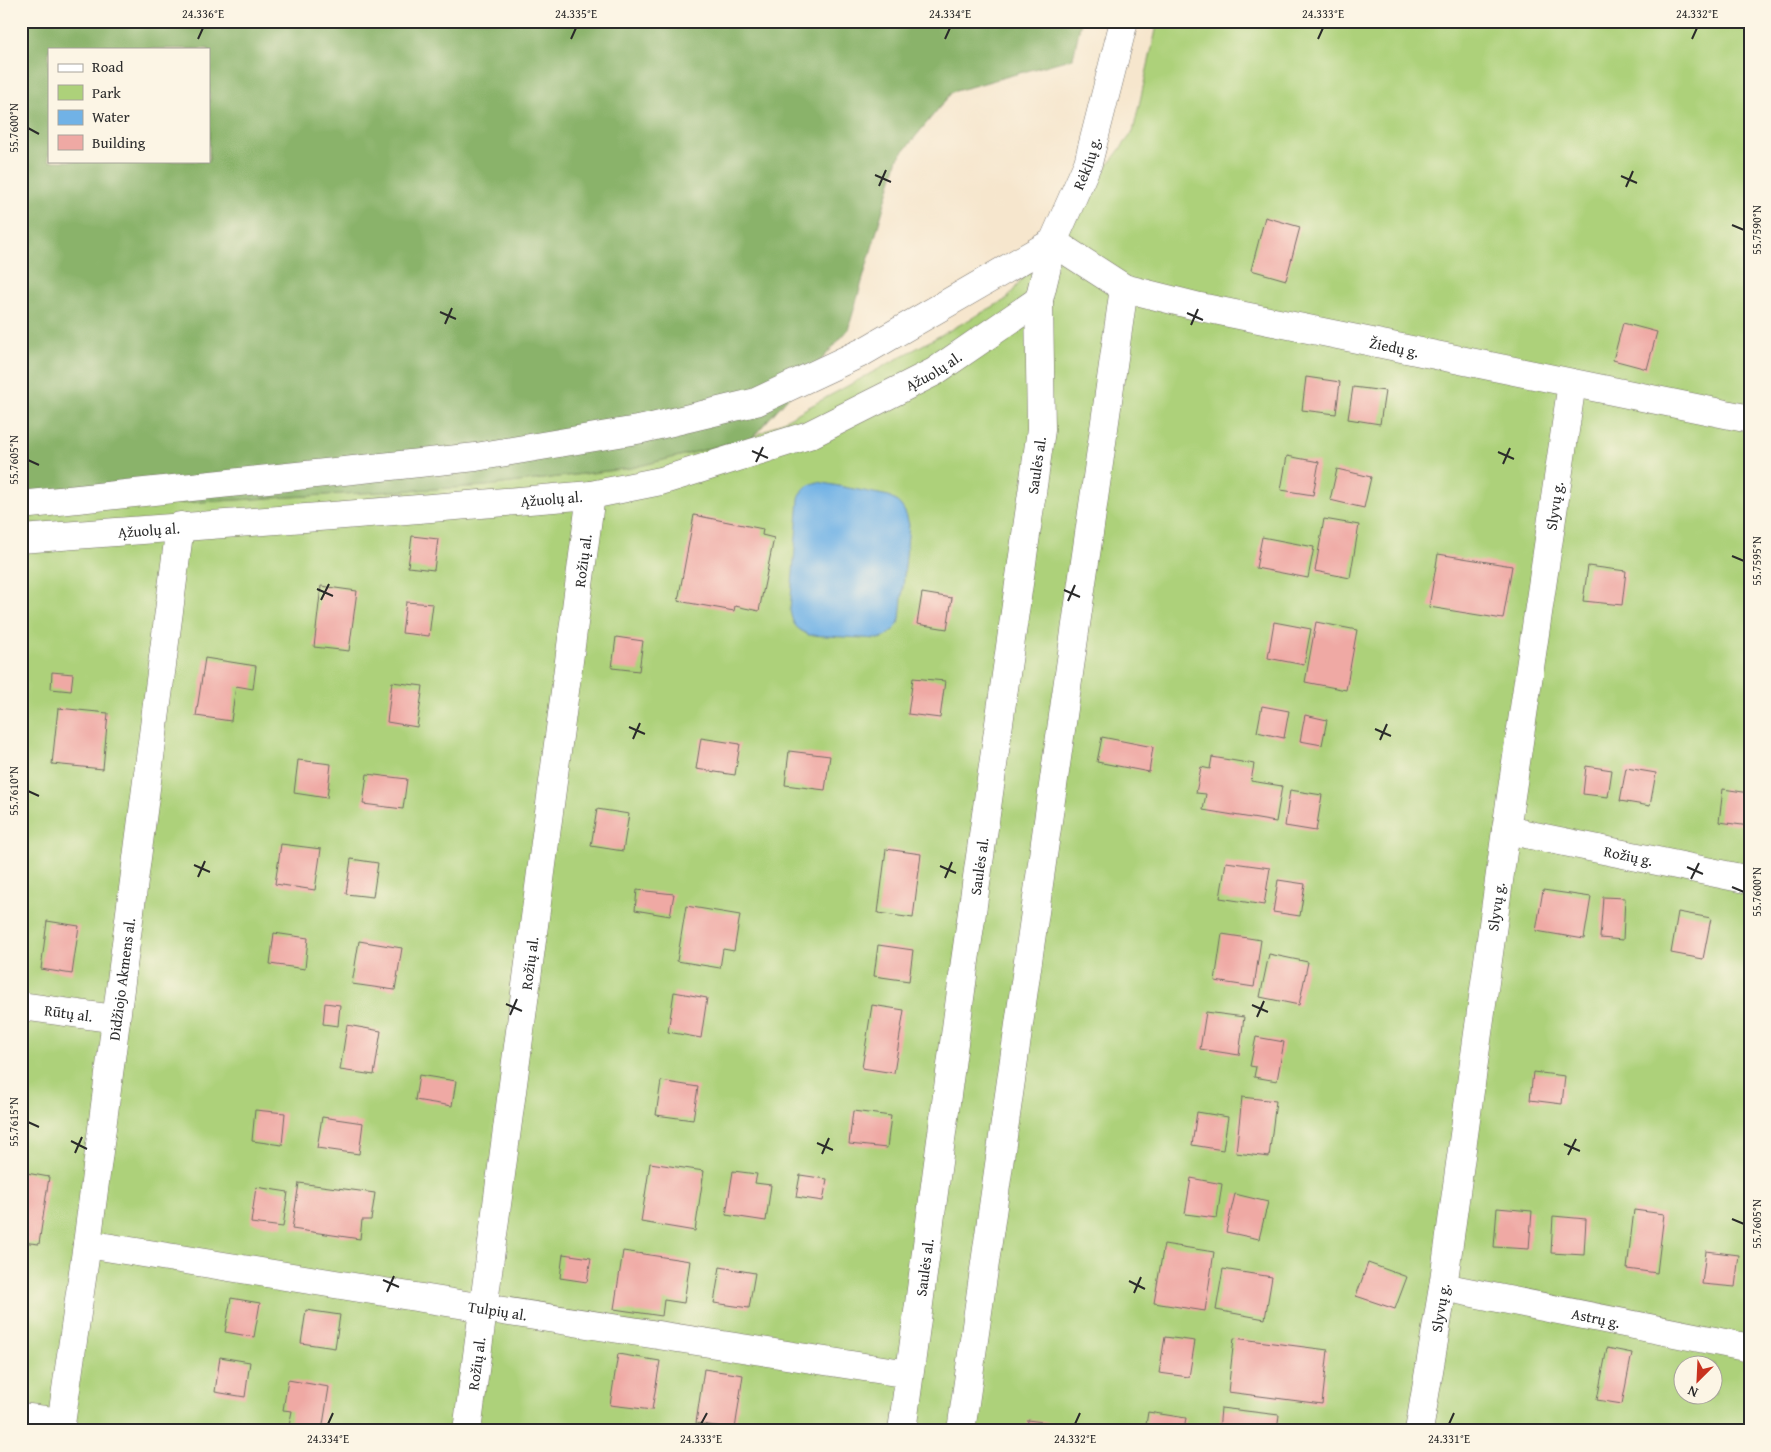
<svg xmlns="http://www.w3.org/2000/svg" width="1771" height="1452" font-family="'Gentium Book Plus',serif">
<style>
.green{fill:#add17a;stroke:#6c7e52;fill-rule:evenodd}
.forest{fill:#8ab36a;stroke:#5a6f4a;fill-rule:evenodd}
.water{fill:#71b2e6;stroke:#4e6e88}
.building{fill:#efa9a4}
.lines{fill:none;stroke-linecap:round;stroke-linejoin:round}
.street-casing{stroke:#726c64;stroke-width:29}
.street{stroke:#fff;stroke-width:28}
.ticks{fill:none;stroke:#2b2b2b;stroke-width:2}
.labels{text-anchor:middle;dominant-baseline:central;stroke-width:4;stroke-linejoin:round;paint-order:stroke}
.street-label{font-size:15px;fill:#2b2b2b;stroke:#fcf5e5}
.neatline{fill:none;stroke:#2b2b2b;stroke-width:2}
.ticks-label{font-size:12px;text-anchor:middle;fill:#2b2b2b}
</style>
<rect width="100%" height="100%" fill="#fcf5e5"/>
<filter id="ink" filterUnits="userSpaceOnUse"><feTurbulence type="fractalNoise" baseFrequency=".02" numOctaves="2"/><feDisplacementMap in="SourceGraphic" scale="10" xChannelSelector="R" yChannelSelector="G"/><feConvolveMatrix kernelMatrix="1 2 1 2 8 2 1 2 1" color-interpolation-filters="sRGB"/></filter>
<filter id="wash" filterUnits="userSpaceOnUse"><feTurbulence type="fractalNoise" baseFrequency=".0096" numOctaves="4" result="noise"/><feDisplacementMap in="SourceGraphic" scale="20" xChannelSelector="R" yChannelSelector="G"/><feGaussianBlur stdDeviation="1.12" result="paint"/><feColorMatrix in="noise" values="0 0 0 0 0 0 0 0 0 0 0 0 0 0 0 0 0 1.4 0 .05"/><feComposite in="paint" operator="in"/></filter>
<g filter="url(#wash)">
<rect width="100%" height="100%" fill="#f6e6cd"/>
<path class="green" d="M1158 21H1750V1431H21V512L486 486 631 468 752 438 1007 299 1133 132ZM1684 1364H1714V1394H1684Z"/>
<path class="forest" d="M21 21H1081L1073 58 952 92 898 158 848 330 752 438 631 468 486 486 21 512ZM49 49H209V161H49Z"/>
<path class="water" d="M818 482 889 496C902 504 906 511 909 525L900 619C896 629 890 635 879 639L809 635C795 628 793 625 790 610L799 499C802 488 807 485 818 482Z"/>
<g id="blocks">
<path class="building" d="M1265 217 1300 227 1286 280 1251 270Z
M1623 323 1657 332 1647 369 1613 360Z
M1306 377 1340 382 1336 414 1302 410Z
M1353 387 1385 391 1380 424 1348 419Z
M1287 456 1319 462 1313 495 1281 490Z
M1337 469 1371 477 1364 508 1330 500Z
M694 515 763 529 762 535 774 538 759 611 735 606 734 611 678 601Z
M1324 519 1359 525 1350 578 1315 571Z
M412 536 438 539 434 570 408 567Z
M1262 537 1314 547 1308 578 1256 568Z
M1438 554 1512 566 1503 619 1429 607Z
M1588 566 1626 571 1622 605 1583 601Z
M321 586 357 591 349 651 314 647Z
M922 593 952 598 947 629 917 624Z
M406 602 433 604 429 636 402 633Z
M1274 622 1311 629 1304 665 1268 658Z
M1316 622 1357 630 1346 690 1305 682Z
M616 637 643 641 639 671 612 668Z
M205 658 256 666 253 689 236 686 231 721 196 716Z
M52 672 73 674 71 691 51 689Z
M913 678 945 681 940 718 908 714Z
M392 682 423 686 417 727 387 722Z
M1262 706 1289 711 1284 738 1257 732Z
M58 708 108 713 103 769 52 764Z
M1305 715 1327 720 1322 745 1300 741Z
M1102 737 1153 747 1149 772 1097 762Z
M701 738 740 744 735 775 696 769Z
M789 751 830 756 825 790 785 785Z
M1212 757 1254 764 1251 781 1282 786 1276 822 1203 810 1206 794 1196 793 1201 767 1210 769Z
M298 760 331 764 327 798 294 793Z
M1586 766 1612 770 1608 797 1583 794Z
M1626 768 1656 773 1650 806 1620 801Z
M367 774 407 779 403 809 363 804Z
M1723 789 1750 793V826L1719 822Z
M1290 790 1322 795 1316 831 1285 826Z
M597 809 629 814 623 851 591 846Z
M281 844 321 849 315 890 275 884Z
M886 849 921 854 913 918 878 913Z
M351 859 378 863 373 897 346 894Z
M1226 862 1270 868 1264 905 1220 898Z
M1278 880 1305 884 1300 916 1273 912Z
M637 890 674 894 670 916 635 910Z
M1543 890 1591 897 1584 939 1536 931Z
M1603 897 1625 898 1623 940 1600 938Z
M686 906 740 915 734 951 723 949 720 968 677 961Z
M1678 912 1711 918 1703 959 1671 953Z
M47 921 79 926 72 974 41 969Z
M274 933 308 938 305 969 270 964Z
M1222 934 1261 940 1254 987 1215 981Z
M359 941 402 948 395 990 352 984Z
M878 945 913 950 909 981 874 976Z
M1269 954 1308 962 1299 1005 1260 997Z
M674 992 707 998 701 1038 668 1032Z
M325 1003 340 1005 338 1026 323 1024Z
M872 1005 904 1010 894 1073 862 1068Z
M1206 1012 1244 1017 1239 1055 1200 1049Z
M347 1025 381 1031 374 1075 340 1070Z
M1256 1037 1284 1042 1277 1081 1254 1077 1256 1067 1250 1066Z
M1533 1072 1565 1076 1562 1104 1530 1100Z
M419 1075 456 1081 452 1106 415 1100Z
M661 1081 698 1087 693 1120 656 1115Z
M1242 1097 1276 1101 1269 1157 1236 1153Z
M255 1110 285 1113 282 1145 252 1141Z
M853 1111 891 1116 887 1148 849 1144Z
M1197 1112 1228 1117 1223 1150 1192 1145Z
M322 1117 363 1123 359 1154 317 1148Z
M650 1163 704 1171 695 1231 641 1222Z
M733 1171 757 1174 755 1183 771 1185 766 1221 726 1215Z
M21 1172 49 1177 39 1244 21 1242Z
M800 1175 827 1179 823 1201 796 1197Z
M1191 1178 1222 1184 1217 1218 1185 1214Z
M299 1183 375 1193 371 1220H362L360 1239 292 1229Z
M256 1187 288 1192 283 1227 251 1223Z
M1235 1194 1268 1202 1259 1239 1226 1232Z
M1497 1208 1532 1211 1529 1249 1494 1247Z
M1634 1210 1664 1214 1657 1273 1627 1269Z
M1553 1216 1586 1219 1584 1255 1551 1253Z
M1164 1244 1214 1252 1205 1311 1154 1303Z
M623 1251 690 1261 684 1303 664 1300 662 1316 614 1309Z
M1706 1251 1739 1255 1735 1287 1702 1284Z
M563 1254 591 1258 587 1282 560 1278Z
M1368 1263 1407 1277 1395 1309 1356 1296Z
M720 1267 755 1273 749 1308 714 1303Z
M1223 1269 1272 1277 1265 1319 1216 1310Z
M231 1298 260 1303 254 1337 225 1332Z
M306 1310 340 1315 335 1348 301 1343Z
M1165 1337 1195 1341 1189 1377 1159 1373Z
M1234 1338 1328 1350 1322 1404 1228 1392Z
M1607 1348 1632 1353 1622 1404 1597 1400Z
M618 1354 660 1361 652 1410 610 1405Z
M220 1357 250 1362 245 1397 215 1392Z
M704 1369 743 1375 735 1429 696 1423Z
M288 1380 329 1387 322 1431 289 1426 292 1411 283 1410Z
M1221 1408 1279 1415 1277 1431H1219Z
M1148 1412 1186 1418 1184 1431H1145Z
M1028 1420 1057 1424 1056 1431H1027Z"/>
</g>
</g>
<g filter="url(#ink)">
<use href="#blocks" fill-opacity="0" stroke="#726c64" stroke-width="1"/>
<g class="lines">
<g class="street-casing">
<g id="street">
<path id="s1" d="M21 505 476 457 643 429 756 402 863 352 1053 242 1124 288 1200 307 1750 419"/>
<path id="s2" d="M21 539 332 516 591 495 661 481 809 435 934 372 1039 300"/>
<path id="s3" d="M1506 830 1750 880"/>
<path id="s4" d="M21 1006 116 1019"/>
<path id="s5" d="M87 1244 484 1308 909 1374"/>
<path id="s6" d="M1443 1287 1750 1348"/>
<path d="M21 1417 61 1422"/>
<path id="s7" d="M60 1431 87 1244 180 526"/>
<path id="s8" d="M467 1431 591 495"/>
<path id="s9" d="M902 1431 965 961 1041 430 1039 300 1053 242 1088 163 1124 21"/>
<path d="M961 1431 1124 288"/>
<path id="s10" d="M1419 1431 1443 1287 1506 830 1572 383"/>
</g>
</g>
<use href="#street" class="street"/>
</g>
</g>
<path class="ticks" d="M198 39 203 28M571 39 576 28M945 39 950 28M1318 39 1323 28M1692 39 1697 28M28 128 39 134M875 175 891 182M1621 176 1637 183M879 186 886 170M1626 187 1633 171M1732 225 1744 230M440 312 456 319M1187 313 1203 320M445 324 452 308M1191 325 1198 309M752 451 768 458M1498 452 1514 459M28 460 39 465M756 462 763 447M1503 464 1510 448M1732 556 1744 561M317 589 333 596M1064 590 1080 597M321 600 329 584M1068 601 1075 585M629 727 645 734M1375 729 1391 736M633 739 640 723M1380 740 1387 724M28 791 39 796M194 865 210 872M940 866 956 873M1687 867 1703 874M198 877 205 861M945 878 952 862M1691 879 1699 863M1732 887 1744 892M506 1004 522 1011M1252 1005 1268 1012M510 1015 517 999M1257 1017 1264 1001M28 1122 39 1127M71 1141 87 1149M817 1143 833 1150M1564 1144 1580 1151M75 1153 82 1137M822 1154 829 1138M1568 1155 1576 1139M1732 1219 1744 1224M383 1280 399 1287M1129 1281 1145 1289M387 1292 394 1276M1134 1293 1141 1277M328 1424 333 1413M701 1424 707 1413M1075 1424 1080 1413M1449 1424 1454 1413"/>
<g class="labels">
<g class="street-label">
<text stroke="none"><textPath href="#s9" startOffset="1286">Rėklių g.</textPath></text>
<text stroke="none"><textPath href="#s1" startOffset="1442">Žiedų g.</textPath></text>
<text stroke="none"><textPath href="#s2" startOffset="938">Ąžuolų al.</textPath></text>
<text stroke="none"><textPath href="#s9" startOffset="975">Saulės al.</textPath></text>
<text stroke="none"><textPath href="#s2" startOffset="532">Ąžuolų al.</textPath></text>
<text stroke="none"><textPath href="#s10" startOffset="935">Slyvų g.</textPath></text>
<text stroke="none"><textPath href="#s2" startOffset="128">Ąžuolų al.</textPath></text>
<text stroke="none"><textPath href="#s8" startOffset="878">Rožių al.</textPath></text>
<text stroke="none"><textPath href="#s3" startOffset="125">Rožių g.</textPath></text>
<text stroke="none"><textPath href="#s9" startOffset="570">Saulės al.</textPath></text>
<text stroke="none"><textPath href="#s10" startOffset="530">Slyvų g.</textPath></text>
<text stroke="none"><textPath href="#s8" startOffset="472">Rožių al.</textPath></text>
<text stroke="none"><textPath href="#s7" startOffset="456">Didžiojo Akmens al.</textPath></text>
<text stroke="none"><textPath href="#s4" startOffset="48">Rūtų al.</textPath></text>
<text stroke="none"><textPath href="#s9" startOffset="165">Saulės al.</textPath></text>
<text stroke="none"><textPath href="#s10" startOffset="125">Slyvų g.</textPath></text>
<text stroke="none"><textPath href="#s5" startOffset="416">Tulpių al.</textPath></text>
<text stroke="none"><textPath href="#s6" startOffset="156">Astrų g.</textPath></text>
<text stroke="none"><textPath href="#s8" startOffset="68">Rožių al.</textPath></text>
</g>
</g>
<rect width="1771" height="1452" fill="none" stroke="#fcf5e5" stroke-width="55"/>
<rect x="48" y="48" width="162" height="115" fill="#fcf5e5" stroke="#a8a49b"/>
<rect x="58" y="64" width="25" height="8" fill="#ffffff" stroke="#a8a49b"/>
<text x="92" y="72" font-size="15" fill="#2b2b2b">Road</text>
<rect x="58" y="85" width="25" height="15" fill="#add17a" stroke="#a8a49b"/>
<text x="92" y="98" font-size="15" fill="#2b2b2b">Park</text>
<rect x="58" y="110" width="25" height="15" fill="#71b2e6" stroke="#a8a49b"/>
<text x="92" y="122" font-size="15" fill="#2b2b2b">Water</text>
<rect x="58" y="135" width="25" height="15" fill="#efa9a4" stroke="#a8a49b"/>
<text x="92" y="148" font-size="15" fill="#2b2b2b">Building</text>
<g transform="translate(1698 1380) rotate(204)"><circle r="24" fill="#fcf5e5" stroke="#a8a49b"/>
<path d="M0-4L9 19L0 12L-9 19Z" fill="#c8321e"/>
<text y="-8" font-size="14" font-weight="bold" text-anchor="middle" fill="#2b2b2b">N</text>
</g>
<rect x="28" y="28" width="1716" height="1396" class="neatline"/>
<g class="ticks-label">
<text x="203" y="18">24.336°E</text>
<text x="576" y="18">24.335°E</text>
<text x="950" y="18">24.334°E</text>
<text x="1323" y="18">24.333°E</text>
<text x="1697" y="18">24.332°E</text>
<text transform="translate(14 128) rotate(-90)" y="4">55.7600°N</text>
<text transform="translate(1757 230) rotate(-90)" y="4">55.7590°N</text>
<text transform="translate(14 460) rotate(-90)" y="4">55.7605°N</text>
<text transform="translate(1757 561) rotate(-90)" y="4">55.7595°N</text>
<text transform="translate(14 791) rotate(-90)" y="4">55.7610°N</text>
<text transform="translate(1757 892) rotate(-90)" y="4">55.7600°N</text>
<text transform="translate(14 1122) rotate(-90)" y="4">55.7615°N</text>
<text transform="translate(1757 1224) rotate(-90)" y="4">55.7605°N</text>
<text x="328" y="1443">24.334°E</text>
<text x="701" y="1443">24.333°E</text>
<text x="1075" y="1443">24.332°E</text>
<text x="1449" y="1443">24.331°E</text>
</g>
</svg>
